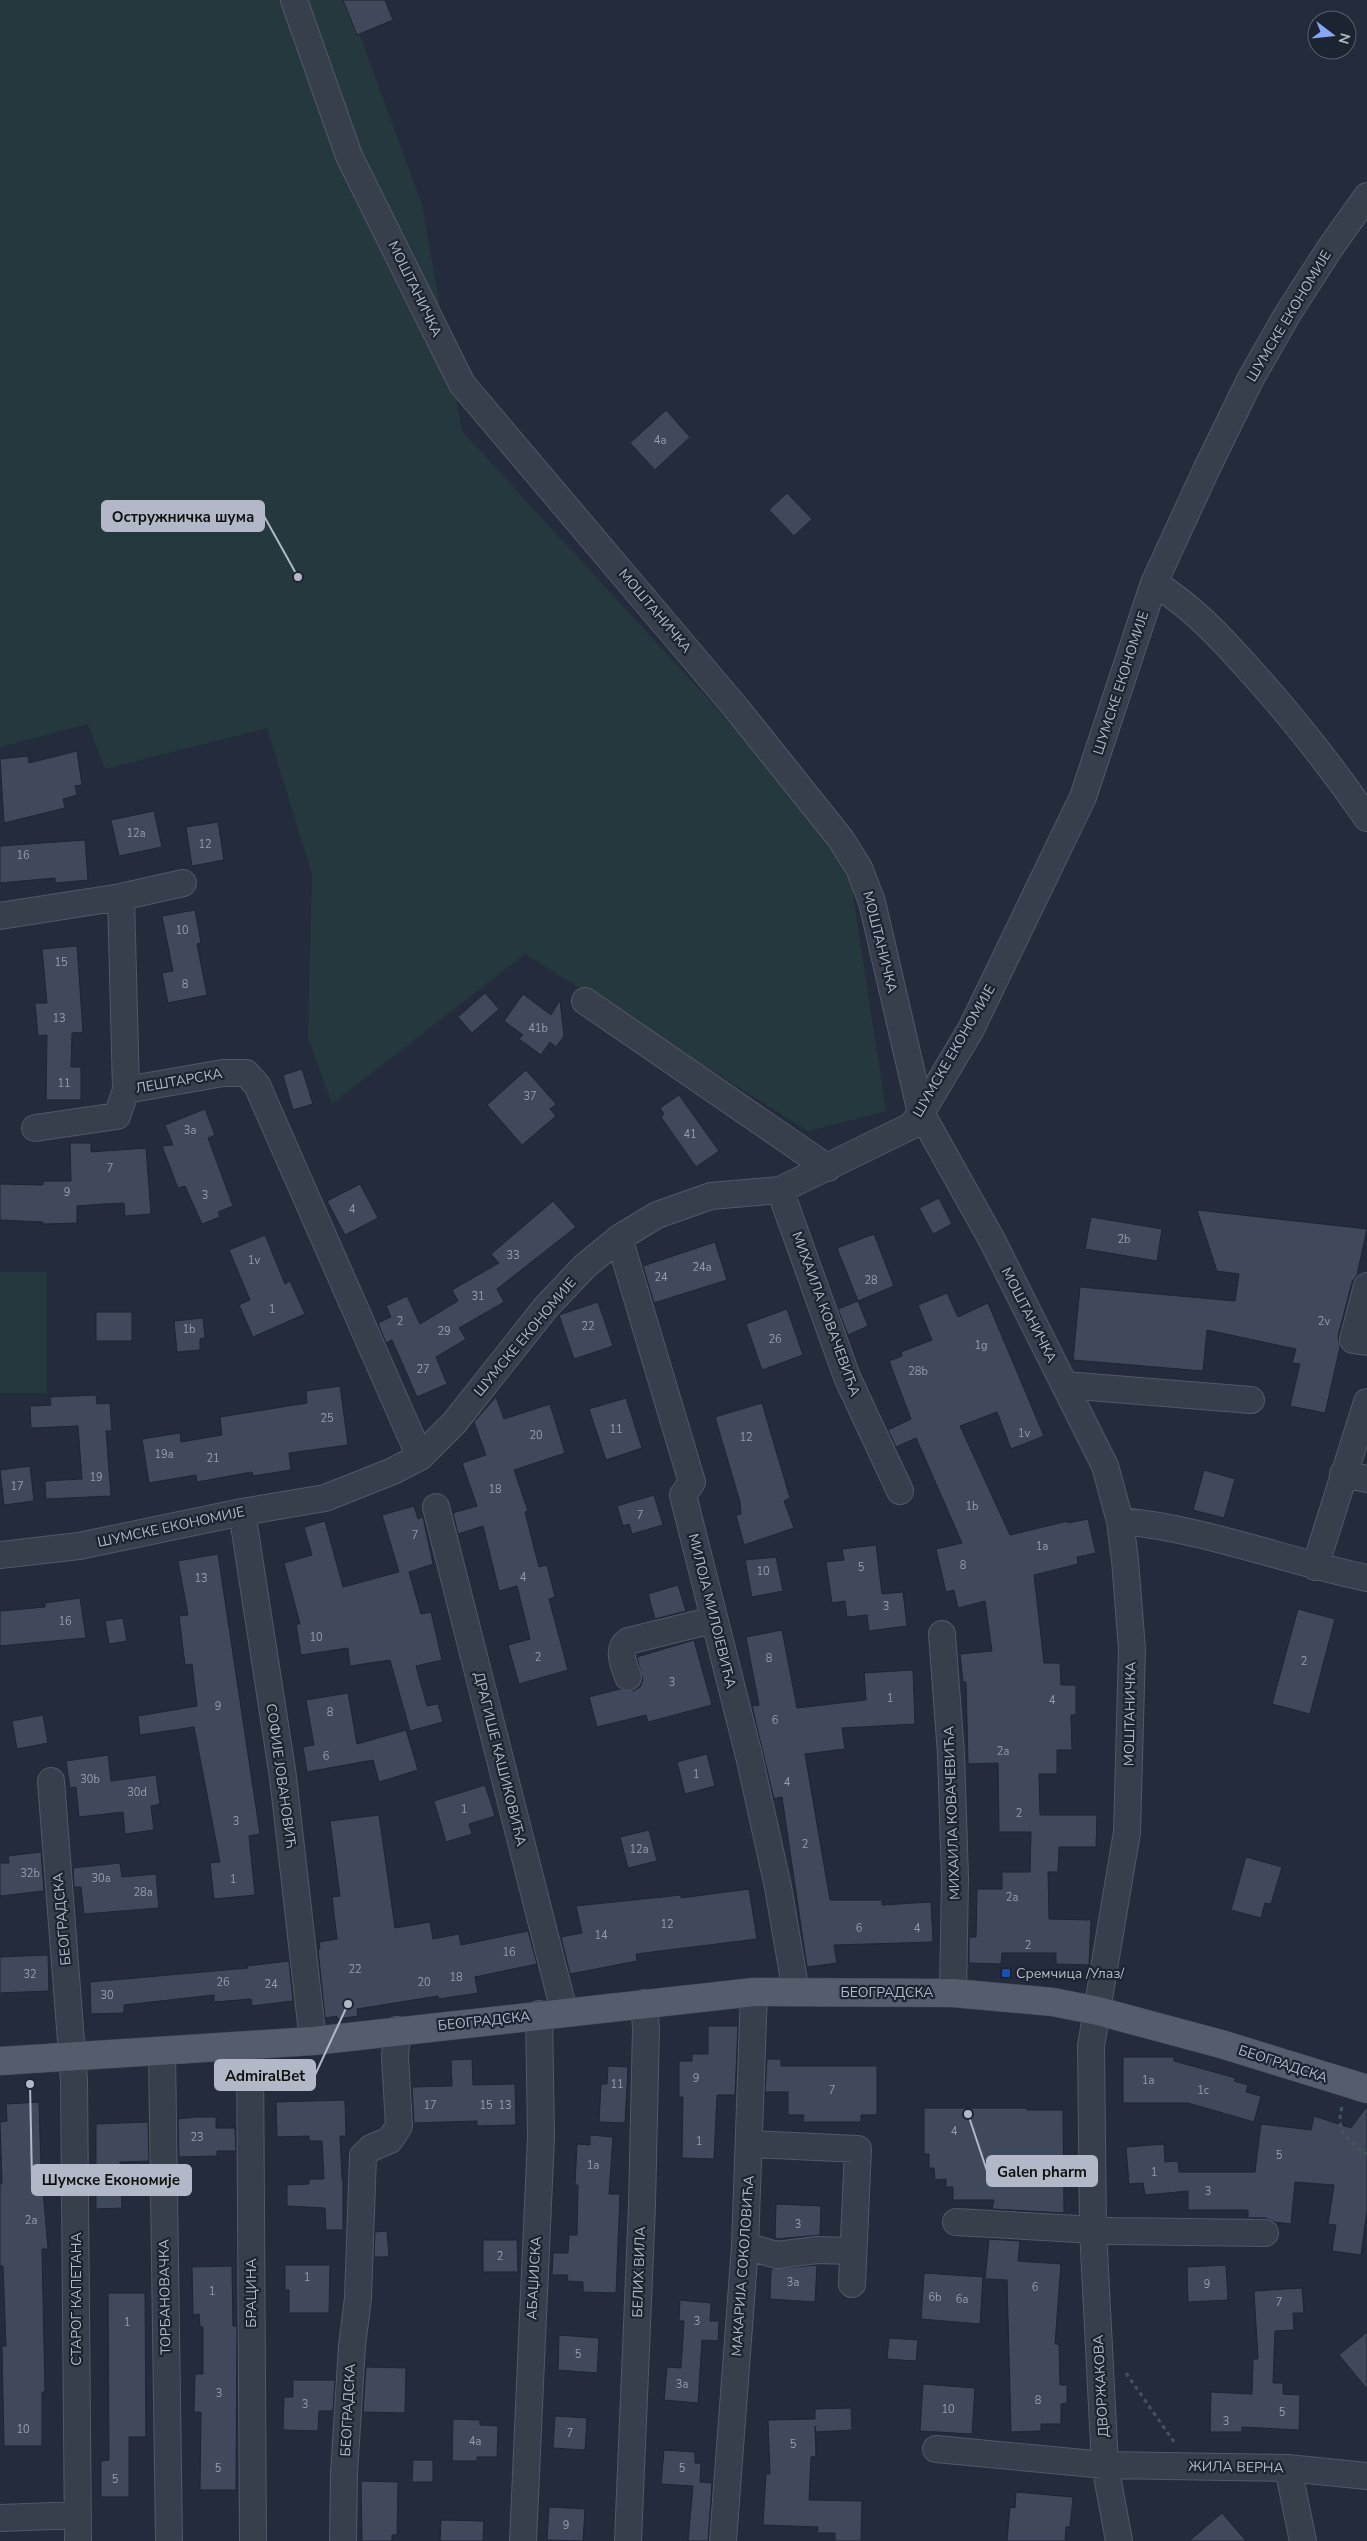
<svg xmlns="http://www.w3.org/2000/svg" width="1367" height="2541" font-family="'Nunito Sans',sans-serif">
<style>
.green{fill:#25383d}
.building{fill:#3f495b;stroke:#1e2533}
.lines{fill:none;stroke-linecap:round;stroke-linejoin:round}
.minor-casing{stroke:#525867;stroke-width:28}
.major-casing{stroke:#404755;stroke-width:29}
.path{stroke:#43555a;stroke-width:3;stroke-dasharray:4 4;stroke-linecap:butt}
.minor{stroke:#373e4c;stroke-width:26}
.major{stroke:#555c6c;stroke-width:28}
.transit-dot{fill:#1a4fb4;stroke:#1c2331;stroke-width:2}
.labels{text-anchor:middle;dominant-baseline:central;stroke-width:4.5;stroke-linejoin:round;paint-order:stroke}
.number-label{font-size:11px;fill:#959cac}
.street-label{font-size:14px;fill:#b2b8c7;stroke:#1c2331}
.poi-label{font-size:14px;fill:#b2b8c7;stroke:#1c2331;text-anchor:start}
.leader{fill:none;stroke:#b2b8c7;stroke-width:2}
.callout-dot{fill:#b2b8c7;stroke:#1c2331;stroke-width:2}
.callout{fill:#b2b8c7;stroke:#b2b8c7;stroke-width:2}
.callout-label{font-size:15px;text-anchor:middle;font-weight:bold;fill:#111}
</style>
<rect width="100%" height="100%" fill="#232b3c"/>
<path class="green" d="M0 0H347L422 205 462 431 846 849 886 1111 808 1131 525 954 332 1104 308 1037 312 874 267 728 105 769 88 724 0 747Z
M0 1272H47V1393H0Z"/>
<path class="building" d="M343 0H385L393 20 357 35Z
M666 410 690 437 655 470 630 443Z
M787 493 812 519 794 536 769 510Z
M77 751 82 785 75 786 77 795 63 799 65 808 4 823 0 759 28 756 29 763Z
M154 811 162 847 119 856 111 820Z
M218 822 224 860 192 866 186 827Z
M85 840 88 880 55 883V878L0 883V846Z
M195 910 201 943 197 944 207 995 168 1003 162 973 173 971 162 916Z
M77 946 83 1032 72 1033 71 1067H81V1100H46L47 1035 38 1036 35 1003H47L42 949Z
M485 993 499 1009 472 1033 458 1017Z
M523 994 551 1015 560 1000 564 1036 556 1047 550 1042 541 1055 519 1039 523 1035 504 1021Z
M302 1069 313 1104 293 1110 283 1075Z
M526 1070 556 1104 550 1109 556 1116 522 1145 487 1105Z
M679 1095 719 1151 696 1167 661 1117 664 1114 660 1108Z
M205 1109 215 1135 208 1138 233 1206 218 1212 220 1217 202 1224 185 1186 178 1188 162 1146 173 1145 165 1125Z
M70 1143H91V1152L146 1148 151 1214 125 1216 124 1203 104 1204 77 1206V1223L43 1224V1222L0 1220V1184L43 1185V1181H71Z
M360 1184 378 1218 345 1235 327 1201Z
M939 1198 952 1224 933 1234 919 1208Z
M553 1201 576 1227 497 1289 504 1302 459 1328 466 1339 436 1357 447 1384 417 1397 392 1340 386 1343 378 1323 391 1317 386 1306 407 1296 420 1324 458 1301 452 1290 499 1263 491 1254Z
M1197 1210 1367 1229 1357 1275 1352 1282 1338 1336 1340 1347 1325 1413 1290 1406 1300 1364 1292 1363 1296 1349 1207 1330 1203 1371 1073 1360 1080 1287 1235 1301 1239 1274 1217 1271Z
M1091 1217 1162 1229 1157 1261 1085 1249Z
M874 1234 894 1286 858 1301 837 1248Z
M265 1235 285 1284 290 1281 305 1314 253 1337 239 1305 250 1300 229 1250Z
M715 1242 727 1280 654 1303 643 1266Z
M947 1293 958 1317 988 1303 1044 1436 1011 1449 997 1412 960 1426 1010 1535 1068 1521V1523L1088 1519 1096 1553 1077 1557 1078 1564 1034 1575 1044 1663H1060L1061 1685H1076V1715H1071L1072 1750H1057V1774H1039L1040 1815H1097L1096 1847H1059L1058 1872H1048L1049 1919 1091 1920 1089 1965 1056 1964V1953H1002L1001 1964 969 1963V1937H976L977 1889H1002V1872H1030L1031 1832H999L998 1763 968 1764 966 1682H963L960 1654 992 1651 985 1601 958 1608 954 1590 946 1592 936 1549 962 1543 916 1438 896 1447 888 1430 911 1419 889 1361 902 1356 901 1352 932 1340 918 1305Z
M858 1301 868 1326 848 1335 838 1309Z
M598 1302 613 1346 574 1359 559 1315Z
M787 1309 803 1355 762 1370 746 1324Z
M96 1312H132V1341H96Z
M203 1318 205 1338 200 1339V1350L177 1352 174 1321Z
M340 1386 348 1445 289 1453 291 1470 253 1476 252 1472 197 1482 196 1475 149 1483 142 1439 180 1433 181 1442 222 1435 220 1417 307 1403 306 1391Z
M96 1395 97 1404 110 1403 112 1431H106L111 1496 46 1499 45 1481 82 1479 78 1426 31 1428 30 1406 51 1405 50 1397Z
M496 1397 504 1419 550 1404 565 1453 514 1470 528 1511 525 1512 539 1567 547 1565 555 1597 549 1599 568 1670 519 1684 508 1645 530 1639 517 1586 499 1591 483 1526 458 1534 453 1513 477 1506 462 1463 486 1455 474 1422Z
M626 1398 642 1448 606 1460 589 1409Z
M762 1403 790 1498 784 1501 794 1528 744 1545 736 1515 741 1514 740 1502 715 1417Z
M30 1466 34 1501 4 1505 0 1470Z
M1204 1470 1235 1479 1224 1518 1193 1510Z
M654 1495 663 1525 632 1534 629 1524 623 1526 617 1506Z
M414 1506 418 1519 423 1517 433 1564 409 1572 421 1614 431 1612 442 1660 416 1666 427 1706 438 1704 443 1722 410 1731 390 1660 350 1666 348 1648 301 1655 296 1624H300L284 1563 312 1555 304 1527 325 1521 343 1587 399 1572 382 1515Z
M876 1545 882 1594 903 1592 907 1626 869 1631 867 1615 847 1617 845 1601 832 1603 826 1562 844 1560 842 1549Z
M218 1554 260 1834 249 1836 255 1895 214 1899 210 1863 220 1862 194 1727 140 1735 138 1716 197 1706 192 1664 185 1665 179 1616 188 1615 178 1561Z
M776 1557 783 1591 752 1597 745 1560Z
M678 1585 686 1611 655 1619 648 1594Z
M80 1598 86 1638 0 1646V1611L45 1607V1603Z
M1298 1609 1335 1619 1310 1714 1272 1704Z
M123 1618 127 1641 109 1644 105 1621Z
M782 1630 797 1708 866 1700 864 1673 913 1670 915 1724 842 1728 845 1749 805 1754 830 1900H882V1905L931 1902 933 1942 834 1945 837 1963 807 1967 782 1797 774 1799 752 1706 759 1705 746 1637Z
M694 1640 712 1705 648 1722 646 1715 597 1727 589 1697 620 1689 633 1691 640 1687 643 1680 637 1657Z
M348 1693 357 1744 406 1730 418 1770 379 1782 373 1760 307 1772 303 1747 314 1745 306 1700Z
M43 1715 48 1743 17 1749 12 1721Z
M707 1754 715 1786 685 1794 677 1762Z
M108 1755 111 1781 156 1775 160 1804 151 1806 154 1830 125 1834 123 1812 79 1817 76 1787 70 1788 66 1761Z
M485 1785 495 1816 469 1824 472 1834 446 1842 434 1801Z
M379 1815 395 1928 430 1922 433 1939 459 1934 461 1945 528 1931 537 1964 475 1977 478 1993 439 1999 438 1996 357 2009 358 2016 337 2019V2016L325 2018 318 1949H320L319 1942 337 1939 332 1897 340 1896 330 1821Z
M649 1830 657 1861 628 1868 620 1837Z
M41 1852 44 1891 0 1896V1863H9L8 1856Z
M1246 1857 1282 1867 1271 1904 1265 1903 1261 1918 1231 1910Z
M120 1863 122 1877 156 1874 159 1908 84 1914 81 1887H74L73 1868Z
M749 1889 757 1939 636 1954 637 1961 570 1974 561 1937 582 1933 576 1906 681 1895V1898Z
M48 1955 49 1991 0 1993V1957Z
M289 1961 293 2001 252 2006 251 1999 214 2002V1995L124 2005V2013L91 2014 90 1982 248 1968 247 1966Z
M708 2026H738L735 2095H717L714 2159 682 2158 683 2097H679V2061H692V2054H708Z
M1123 2057H1174V2061L1236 2078 1234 2081 1248 2085 1246 2092 1261 2096 1254 2122 1188 2103H1123Z
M472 2059 473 2085 515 2084 516 2125 477 2126V2121L414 2123 412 2087 452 2086 451 2060Z
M767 2059H781V2066H877V2115H861V2122H803L804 2115H788V2092H765Z
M608 2066 628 2067 625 2123 599 2122 601 2084H607Z
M345 2100 346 2136H340L342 2179H343V2230H326L325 2208 287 2206V2185L309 2184V2179H324L322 2141H309V2136L277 2137 276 2102Z
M39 2102 41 2166 48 2249H42L45 2392H42V2446H4L2 2346H6L3 2266H0V2184L2 2183 0 2122 7 2121 6 2104Z
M1367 2106V2210L1361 2255 1332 2251 1336 2225 1328 2224 1334 2185 1295 2182 1291 2224 1275 2222 1265 2218H1248V2210H1188V2191L1145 2195 1143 2183 1129 2184 1126 2147 1164 2144 1165 2162 1178 2161 1179 2172H1255L1261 2124 1311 2130 1314 2116 1351 2128Z
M924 2108H1027V2110H1063L1064 2213 992 2209 994 2200H953V2187H946V2179L935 2180 934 2168H929V2154H924Z
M196 2117H216V2128H235L236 2151H217V2156L179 2157 178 2119Z
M148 2122 149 2161 120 2162 122 2208 96 2209V2124Z
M590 2135 613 2137 609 2194H620L616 2293 583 2292V2282L567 2281 568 2275H552L553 2253H568L569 2235H577L578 2185H575L577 2144 590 2145Z
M776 2204 821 2206 820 2235 775 2239Z
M387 2231 389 2257H374L375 2232Z
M989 2239 1020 2241 1018 2261 1061 2264 1055 2344H1059L1060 2385H1067V2403L1061 2404V2424H1041V2431L1011 2432 1007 2280 985 2279Z
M483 2240H517L518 2272H483Z
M285 2265H330L329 2313H289V2290H285Z
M817 2265 815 2302 770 2299 771 2269Z
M1226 2265 1228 2300 1188 2302 1187 2267Z
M232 2266 233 2326H237L236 2490H200L201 2412H194L195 2374H203V2327H200L199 2314 193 2315 192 2267Z
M924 2273 983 2277 980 2324 921 2319Z
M1302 2288 1304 2313H1293L1294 2330 1275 2331 1273 2383H1283V2394L1300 2395 1299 2430 1242 2427V2432H1210L1211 2392 1252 2394 1253 2359H1258L1254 2291Z
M108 2293H145L146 2437H129V2497H101V2461L109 2460Z
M680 2300 711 2303 710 2321H719L718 2341 702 2340 698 2403 664 2400 667 2367 681 2368 684 2321H679Z
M1367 2332V2389L1339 2355Z
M559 2335 599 2338 597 2373 558 2370Z
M889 2338 918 2340 916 2361 887 2359Z
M366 2367 406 2368 405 2413 363 2412Z
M293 2380H335L333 2411H319L318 2431 283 2430 284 2397H293Z
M923 2384 975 2388 972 2434 920 2431Z
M851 2408 852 2430 816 2432 815 2426 816 2456 811 2457 809 2500 862 2501 861 2541H835V2533H817L818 2527 763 2525 766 2474H770L768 2420 815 2419V2409Z
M555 2416 587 2418 585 2450 553 2448Z
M453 2419 480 2420V2425L498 2426 497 2457H477V2461H452Z
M664 2450 695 2452V2463H701L700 2482 712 2483 708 2541H688L693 2486 661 2484Z
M413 2460H433V2482H412Z
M361 2481 398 2482 397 2535H392V2541H362Z
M1016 2492 1073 2497 1070 2527H1066L1065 2541H1007L1010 2507 1015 2508Z
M549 2507 585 2509 583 2541 547 2540Z
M1222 2513 1246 2541H1189Z
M441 2520 484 2521 483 2541H440Z"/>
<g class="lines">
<g class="minor-casing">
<path id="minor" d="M294 0 349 156 462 384 737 709 840 838 859 868 872 902 921 1113 992 1240 1105 1466 1120 1521 1125 1560 1132 1649 1127 1832 1091 2046 1093 2230 1105 2465 1119 2541
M1154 583C1195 608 1225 642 1257 678 1297 723 1333 769 1367 818
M121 897 183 883
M0 916 121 897 126 1090 223 1073H246L257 1085 420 1457
M585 1001 828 1168
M35 1128 117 1116 126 1090
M780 1190 847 1377 900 1491
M619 1238 692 1482 683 1495 749 1756 778 1887 796 1992
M1367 1286 1353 1340 1367 1342
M1065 1385 1251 1400
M1343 1474 1367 1479
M436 1507 564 2011
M242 1512 283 1777 313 2041
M1120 1521C1203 1528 1285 1561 1367 1578
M0 1555 79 1546 242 1512 325 1498 393 1471 420 1457 455 1422 546 1307 585 1266 619 1238 657 1215 711 1196 780 1190 911 1126 921 1113 971 1029 1083 797 1154 583 1207 468 1250 380 1287 315 1330 248 1367 196
M1315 1567 1367 1402
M942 1634 951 1754 955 1878 953 1993
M628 1677C624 1664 616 1650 628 1641L713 1620
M51 1781 74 2080 78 2541
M250 2046 253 2541
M162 2052 169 2541
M750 2144 858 2149 852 2284
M956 2222 1113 2231 1265 2233
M745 2246 777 2255 817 2250 853 2251
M936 2449 1105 2465 1288 2468 1367 2476
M1288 2468 1303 2541
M0 2518 78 2515
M343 2541 344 2473 352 2346 358 2298 363 2156 371 2148 390 2140 399 2126 395 2057 397 2030
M523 2541 541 2137 539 2014
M628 2541 642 2205 646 2028 644 2003
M723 2541 745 2246 754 1992"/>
</g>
<g class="major-casing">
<path id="major" d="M0 2061 313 2041 754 1992 953 1993 1053 2002 1098 2011 1221 2044 1367 2089"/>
</g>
<path class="path" d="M1342 2107C1335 2132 1348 2141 1367 2154
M1126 2373 1174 2442"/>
<use href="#minor" class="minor"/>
<use href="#major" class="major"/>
</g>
<rect class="transit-dot" x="1001" y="1968" width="10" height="10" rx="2.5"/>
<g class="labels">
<g class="number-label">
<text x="660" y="440">4a</text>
<text x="136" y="833">12a</text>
<text x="205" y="844">12</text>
<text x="23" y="855">16</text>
<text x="182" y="930">10</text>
<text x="61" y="962">15</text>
<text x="185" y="984">8</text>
<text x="59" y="1018">13</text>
<text x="538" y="1028">41b</text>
<text x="64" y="1083">11</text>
<text x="530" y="1096">37</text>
<text x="190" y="1130">3a</text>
<text x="690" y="1134">41</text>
<text x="110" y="1168">7</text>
<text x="67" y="1192">9</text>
<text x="205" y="1195">3</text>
<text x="352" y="1209">4</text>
<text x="1124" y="1239">2b</text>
<text x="513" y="1255">33</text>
<text x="254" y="1260">1v</text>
<text x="702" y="1267">24a</text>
<text x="661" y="1277">24</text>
<text x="871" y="1280">28</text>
<text x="478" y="1296">31</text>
<text x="272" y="1309">1</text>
<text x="400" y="1321">2</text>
<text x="1324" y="1321">2v</text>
<text x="588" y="1326">22</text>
<text x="189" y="1329">1b</text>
<text x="444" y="1331">29</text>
<text x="775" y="1339">26</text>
<text x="981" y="1345">1g</text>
<text x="423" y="1369">27</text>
<text x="918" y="1371">28b</text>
<text x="327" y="1418">25</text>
<text x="616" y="1429">11</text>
<text x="1024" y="1433">1v</text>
<text x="536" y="1435">20</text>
<text x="746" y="1437">12</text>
<text x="164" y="1454">19a</text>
<text x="213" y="1458">21</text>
<text x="96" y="1477">19</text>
<text x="17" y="1486">17</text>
<text x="495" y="1489">18</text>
<text x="972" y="1506">1b</text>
<text x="640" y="1515">7</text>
<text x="415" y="1535">7</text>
<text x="1042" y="1546">1a</text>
<text x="963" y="1565">8</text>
<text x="861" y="1567">5</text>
<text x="763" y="1571">10</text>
<text x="523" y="1577">4</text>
<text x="201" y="1578">13</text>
<text x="886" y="1606">3</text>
<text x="65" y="1621">16</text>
<text x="316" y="1637">10</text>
<text x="538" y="1657">2</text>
<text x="769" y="1658">8</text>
<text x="1304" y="1661">2</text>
<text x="672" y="1682">3</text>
<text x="890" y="1698">1</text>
<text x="1052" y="1700">4</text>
<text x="218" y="1706">9</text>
<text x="330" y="1712">8</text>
<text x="775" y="1720">6</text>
<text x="1003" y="1751">2a</text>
<text x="326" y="1756">6</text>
<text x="696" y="1774">1</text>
<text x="90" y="1779">30b</text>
<text x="787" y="1782">4</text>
<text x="137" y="1792">30d</text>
<text x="464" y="1809">1</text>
<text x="1019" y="1813">2</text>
<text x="236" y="1821">3</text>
<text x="805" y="1844">2</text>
<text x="639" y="1849">12a</text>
<text x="30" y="1873">32b</text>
<text x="101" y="1878">30a</text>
<text x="233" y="1879">1</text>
<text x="143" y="1892">28a</text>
<text x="1012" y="1897">2a</text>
<text x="667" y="1924">12</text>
<text x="859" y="1928">6</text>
<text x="917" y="1928">4</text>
<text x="601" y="1935">14</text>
<text x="1028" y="1945">2</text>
<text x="509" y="1952">16</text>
<text x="355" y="1969">22</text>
<text x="30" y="1974">32</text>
<text x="456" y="1977">18</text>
<text x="223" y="1982">26</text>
<text x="424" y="1982">20</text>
<text x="271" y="1984">24</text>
<text x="107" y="1995">30</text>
<text x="696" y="2078">9</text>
<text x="1148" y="2080">1a</text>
<text x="617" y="2084">11</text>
<text x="832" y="2090">7</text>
<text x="1203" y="2090">1c</text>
<text x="430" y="2105">17</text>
<text x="486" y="2105">15</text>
<text x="505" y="2105">13</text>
<text x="954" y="2131">4</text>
<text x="197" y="2137">23</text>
<text x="699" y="2141">1</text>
<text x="1279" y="2155">5</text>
<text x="593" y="2165">1a</text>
<text x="1154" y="2172">1</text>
<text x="1208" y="2191">3</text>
<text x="31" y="2220">2a</text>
<text x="798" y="2224">3</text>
<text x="500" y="2256">2</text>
<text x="307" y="2277">1</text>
<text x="793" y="2282">3a</text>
<text x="1207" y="2284">9</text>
<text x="1035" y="2287">6</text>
<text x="212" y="2291">1</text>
<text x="935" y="2297">6b</text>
<text x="962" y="2299">6a</text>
<text x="1279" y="2302">7</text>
<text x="697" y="2321">3</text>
<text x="127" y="2322">1</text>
<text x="578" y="2354">5</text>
<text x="682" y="2384">3a</text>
<text x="219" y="2393">3</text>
<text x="1038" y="2400">8</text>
<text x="305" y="2404">3</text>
<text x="948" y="2409">10</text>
<text x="1282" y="2412">5</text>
<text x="1226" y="2421">3</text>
<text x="23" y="2429">10</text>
<text x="570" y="2433">7</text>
<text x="475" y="2441">4a</text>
<text x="793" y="2444">5</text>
<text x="218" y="2468">5</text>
<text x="682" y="2468">5</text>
<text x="115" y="2479">5</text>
<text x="566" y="2525">9</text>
</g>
<g class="street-label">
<text transform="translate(415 289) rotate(64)">МОШТАНИЧКА</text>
<text transform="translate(1289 316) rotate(-59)">ШУМСКЕ ЕКОНОМИЈЕ</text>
<text transform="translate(655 611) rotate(50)">МОШТАНИЧКА</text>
<text transform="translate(1121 683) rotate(-72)">ШУМСКЕ ЕКОНОМИЈЕ</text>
<text transform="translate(880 942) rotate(76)">МОШТАНИЧКА</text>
<text transform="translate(954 1051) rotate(-60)">ШУМСКЕ ЕКОНОМИЈЕ</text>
<text transform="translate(179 1081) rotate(-10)">ЛЕШТАРСКА</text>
<text transform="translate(826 1314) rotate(70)">МИХАИЛА КОВАЧЕВИЋА</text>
<text transform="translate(1029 1315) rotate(63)">МОШТАНИЧКА</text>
<text transform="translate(525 1337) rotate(-50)">ШУМСКЕ ЕКОНОМИЈЕ</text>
<text transform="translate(171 1527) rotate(-12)">ШУМСКЕ ЕКОНОМИЈЕ</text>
<text transform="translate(712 1611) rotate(76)">МИЛОЈА МИЛОЈЕВИЋА</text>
<text transform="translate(1130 1714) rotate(-89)">МОШТАНИЧКА</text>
<text transform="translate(500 1759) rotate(76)">ДРАГИШЕ КАШИКОВИЋА</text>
<text transform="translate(281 1776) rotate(82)">СОФИЈЕ ЈОВАНОВИЋ</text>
<text transform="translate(952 1813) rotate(-92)">МИХАИЛА КОВАЧЕВИЋА</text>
<text transform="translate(62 1919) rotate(-95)">БЕОГРАДСКА</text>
<text x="887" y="1992">БЕОГРАДСКА</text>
<text transform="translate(484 2021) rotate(-6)">БЕОГРАДСКА</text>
<text transform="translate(1283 2064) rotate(18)">БЕОГРАДСКА</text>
<text transform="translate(743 2266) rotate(-86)">МАКАРИЈА СОКОЛОВИЋА</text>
<text transform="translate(639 2272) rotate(-88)">БЕЛИХ ВИЛА</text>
<text transform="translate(534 2278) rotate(-87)">АБАЏИЈСКА</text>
<text transform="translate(251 2293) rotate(-90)">БРАЦИНА</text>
<text transform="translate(165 2297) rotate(-91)">ТОРБАНОВАЧКА</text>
<text transform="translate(76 2299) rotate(-90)">СТАРОГ КАПЕТАНА</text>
<text transform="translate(1101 2386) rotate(-93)">ДВОРЖАКОВА</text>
<text transform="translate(348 2410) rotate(-87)">БЕОГРАДСКА</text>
<text transform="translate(1236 2467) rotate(1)">ЖИЛА ВЕРНА</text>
</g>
<g class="poi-label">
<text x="1016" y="1973">Сремчица /Улаз/</text>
</g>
</g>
<path class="leader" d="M298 577L264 516M348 2004L315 2075M968 2114L987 2171M30 2084L32 2180"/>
<g class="callout-dot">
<circle cx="298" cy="577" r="5"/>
<circle cx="348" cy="2004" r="5"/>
<circle cx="968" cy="2114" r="5"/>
<circle cx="30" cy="2084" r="5"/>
</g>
<g class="callout">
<rect x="102" y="501" width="162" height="30" rx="5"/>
<rect x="215" y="2060" width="100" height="30" rx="5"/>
<rect x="987" y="2156" width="110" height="30" rx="5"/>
<rect x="32" y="2165" width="159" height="30" rx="5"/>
</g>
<g class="callout-label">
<text x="183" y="522">Остружничка шума</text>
<text x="265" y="2081">AdmiralBet</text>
<text x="1042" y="2177">Galen pharm</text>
<text x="111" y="2185">Шумске Економије</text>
</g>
<g transform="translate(1332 35) rotate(106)"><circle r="24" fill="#1c2331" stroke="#585f6d"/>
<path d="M0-4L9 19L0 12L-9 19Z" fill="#88a8f7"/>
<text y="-8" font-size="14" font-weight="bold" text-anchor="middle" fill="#b2b8c7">N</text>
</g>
</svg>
